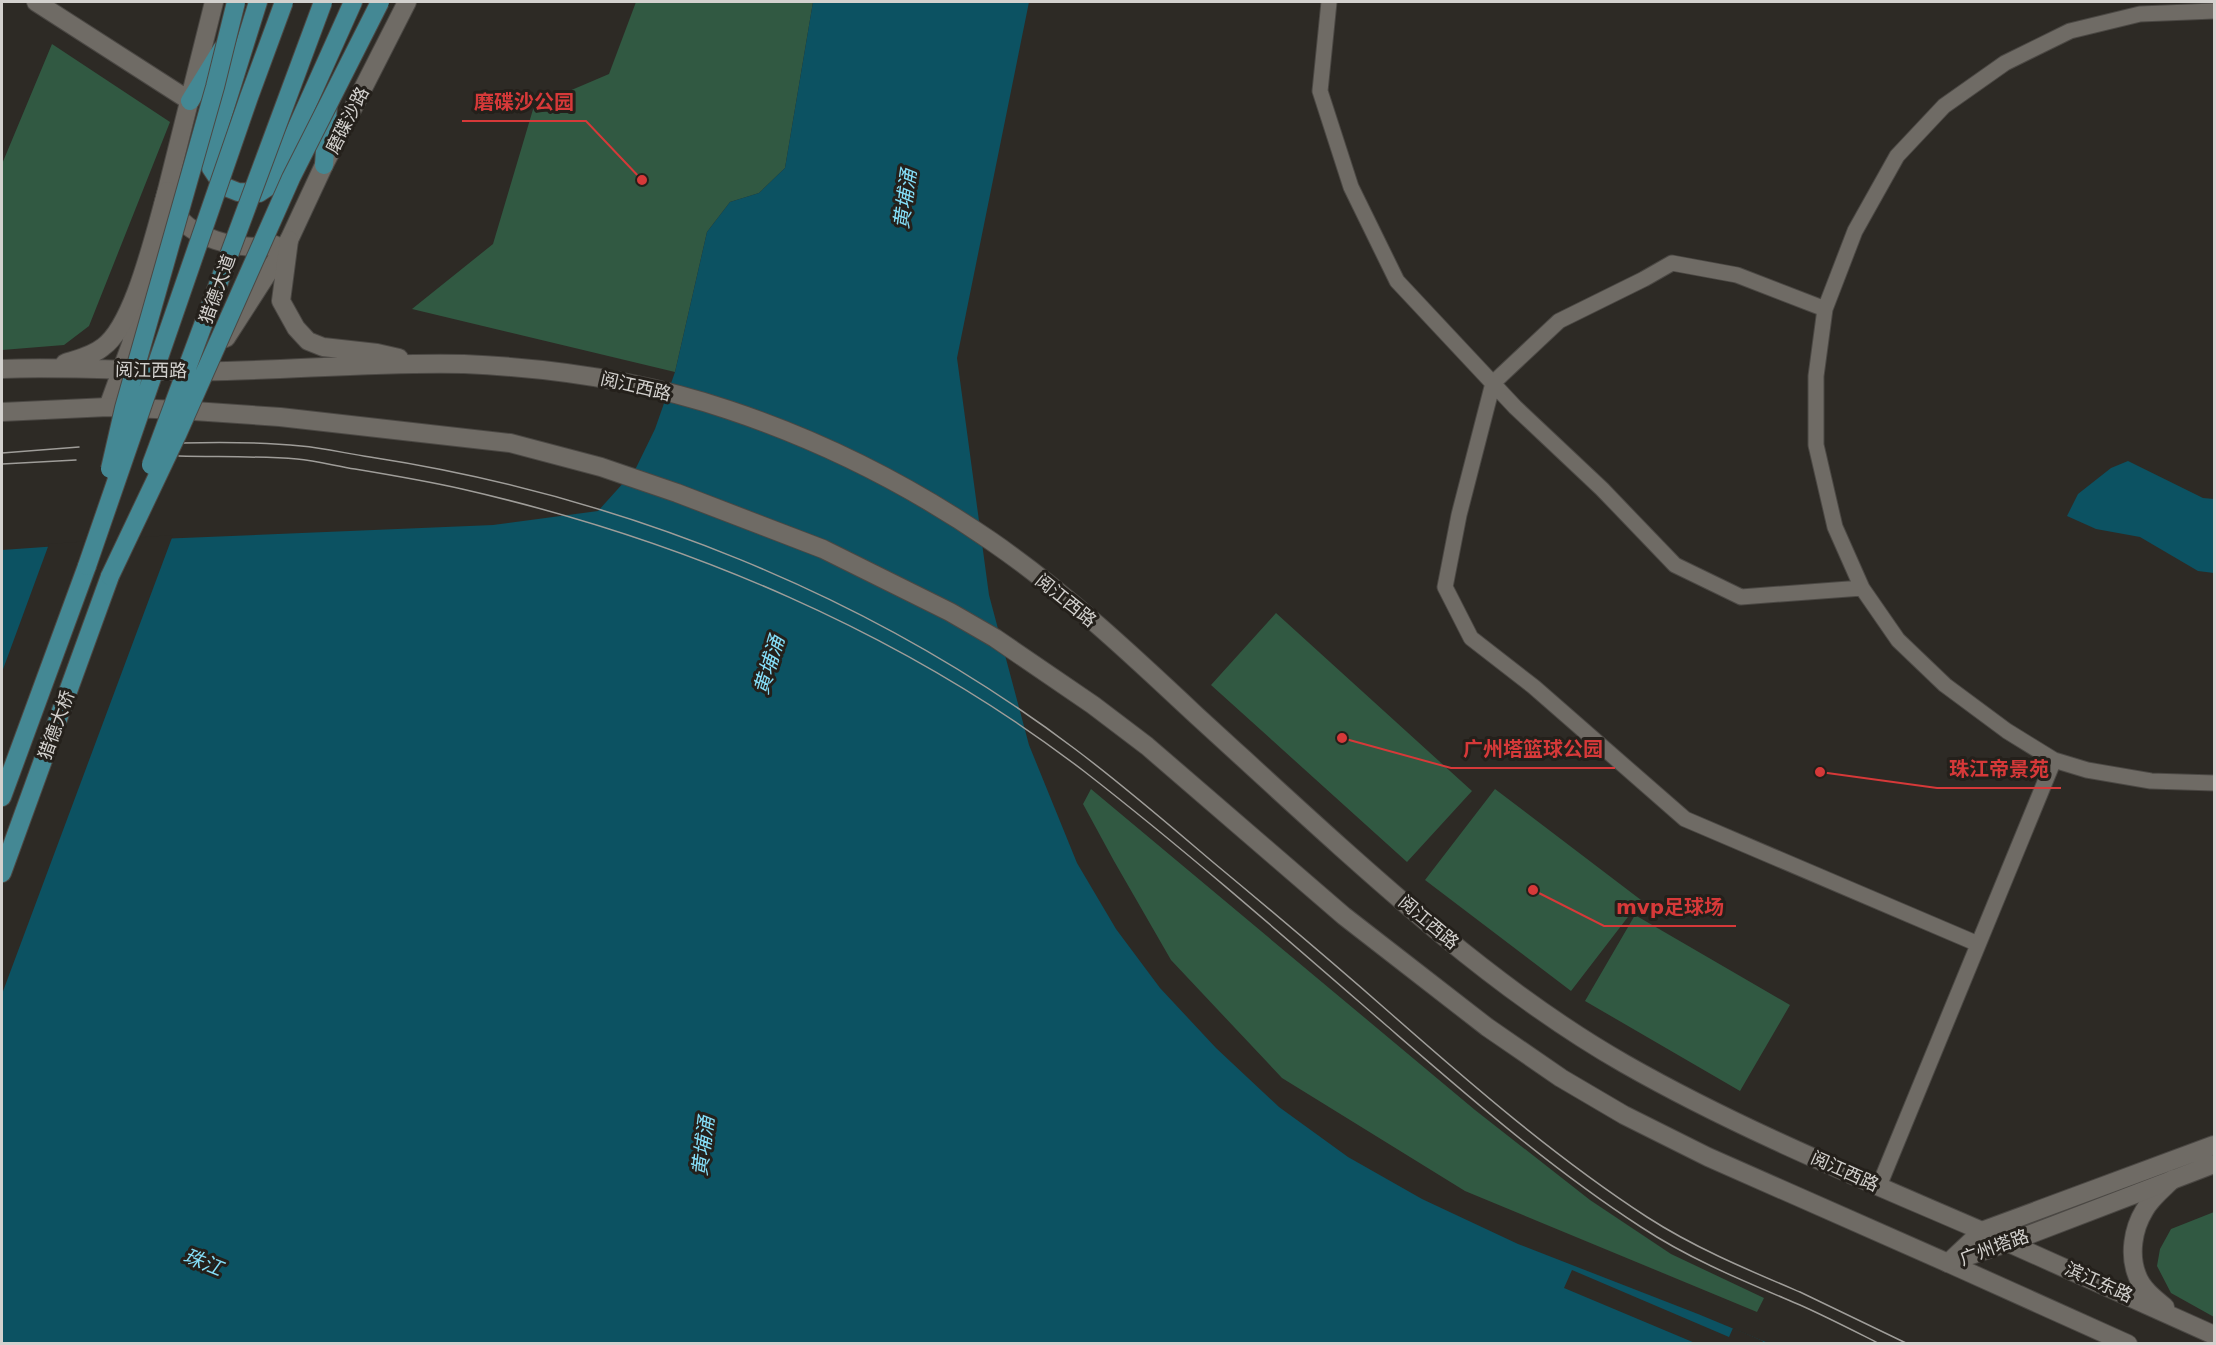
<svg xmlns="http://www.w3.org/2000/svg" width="2216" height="1345" font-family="'DejaVu Sans','Noto Sans SC',sans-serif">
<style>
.green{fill:#315942}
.water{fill:#0c5262}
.pier{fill:#2d2a25}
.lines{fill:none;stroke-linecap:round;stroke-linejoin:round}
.minor-casing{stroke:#4b4844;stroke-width:17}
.tertiary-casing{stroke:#4b4844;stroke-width:20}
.secondary-casing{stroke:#4b4844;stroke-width:20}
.trunk-casing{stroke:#4b4844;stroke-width:20}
.minor{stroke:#6f6b65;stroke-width:15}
.tertiary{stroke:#6f6b65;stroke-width:18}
.secondary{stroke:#6f6b65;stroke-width:18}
.trunk{stroke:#448894;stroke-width:18}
.tram{stroke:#9f9d99;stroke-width:1.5}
.trunk-bridge-casing{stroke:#4b4844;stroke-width:20;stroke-linecap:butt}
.trunk-bridge{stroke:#448894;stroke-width:18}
.labels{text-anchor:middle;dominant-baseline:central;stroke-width:6;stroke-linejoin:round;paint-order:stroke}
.street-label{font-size:18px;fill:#d3d1ce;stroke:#24201b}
.water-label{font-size:20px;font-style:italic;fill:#85def8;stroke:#24201b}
.leader{fill:none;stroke:#d63939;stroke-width:2}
.callout-dot{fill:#d63939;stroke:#24201b;stroke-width:2}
.callout-label{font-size:20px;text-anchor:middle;font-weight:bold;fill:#d63939;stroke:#24201b;stroke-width:6;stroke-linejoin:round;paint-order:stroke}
</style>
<rect width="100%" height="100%" fill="#2d2a25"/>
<path class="green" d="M636 2H813L785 168 759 193 730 202 707 232 675 372 412 309 493 244 534 106 609 74Z
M52 44 170 122 89 326 64 345 2 350V164Z
M1276 613 1472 791 1407 862 1211 685Z
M1091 789 1475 1110 1590 1200 1671 1254 1764 1298 1757 1312 1465 1191 1282 1078 1171 960 1114 861 1083 804Z
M1495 789 1641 900 1571 991 1425 880Z
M1635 915 1790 1005 1740 1091 1585 1001Z
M2214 1212V1317L2171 1293 2157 1266 2160 1249 2171 1229Z"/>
<path class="water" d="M813 2H1029L957 358 989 595 1029 745 1077 863 1116 929 1160 988 1216 1048 1279 1107 1348 1157 1422 1199 1518 1244 1698 1314 1768 1343 2 1344V550L158 539 493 525 598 511 635 470 655 429 675 372 707 232 730 202 759 193 785 168Z
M2128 461 2203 498 2214 499V573L2198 571 2140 537 2096 529 2067 516 2078 494 2111 468Z"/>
<path class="pier" d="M173 535 2 994V672L49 544Z
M1572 1270 1729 1337 1733 1328 1763 1341 1762 1344 1695 1343 1564 1288Z"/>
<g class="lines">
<g class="minor-casing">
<path id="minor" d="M1329 2 1320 91 1351 187 1397 281 1515 407 1602 489 1675 565 1741 597 1862 588
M2214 11 2140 14 2070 31 2005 63 1944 106 1897 156 1855 231 1825 309 1816 376V445L1835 527 1862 588 1898 640 1945 685 2007 731 2054 760 2087 770 2151 781 2214 783
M1825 309 1737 275 1672 263 1644 279 1559 321 1493 383 1459 515 1445 587 1471 638 1534 687 1685 819 1978 944
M1879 1186 2054 760"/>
</g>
<g class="tertiary-casing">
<path id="tertiary" d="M36 2 190 101
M171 204C184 239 243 252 275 245
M163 206 214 2
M226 338 289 240 324 165 407 2
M108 407 131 344 144 286
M1982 1231 2214 1335
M1948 1263 2128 1344
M2165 1307C2155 1299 2141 1288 2137 1275 2129 1255 2133 1229 2144 1211 2150 1199 2163 1189 2173 1179"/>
</g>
<g class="secondary-casing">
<path id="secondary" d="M289 240 281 301 296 328 308 341 323 347 377 353 399 358
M65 363C78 359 92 356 103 347 135 324 155 230 167 191
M2 369C77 366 152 373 227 371 306 369 385 362 464 364 554 368 644 381 729 410 822 441 911 486 991 541 1065 592 1131 654 1197 716 1277 789 1357 864 1441 934 1498 981 1560 1027 1625 1064 1739 1129 1862 1179 1982 1231
M2 412 108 407 179 410 280 417 510 443 601 467 677 493 823 549 950 612 995 638 1093 705 1147 746 1344 916 1487 1027 1561 1078 1624 1115 1708 1157 1948 1263
M1953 1261 2010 1242 2214 1164
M1948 1263 1982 1231 2214 1145"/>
</g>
<g class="trunk-casing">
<path id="trunk" d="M258 2 214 143 211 168 223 186 238 192 259 193 271 185 353 2
M190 101 222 49
M324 165 328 105
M2 797 87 566
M2 873 110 576"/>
</g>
<use href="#minor" class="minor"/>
<use href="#tertiary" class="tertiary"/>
<use href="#secondary" class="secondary"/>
<use href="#trunk" class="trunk"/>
<path class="tram" d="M182 443C221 442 262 442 301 446 325 448 348 454 370 457 623 496 871 595 1075 749 1123 785 1168 824 1214 863 1273 912 1332 962 1389 1012 1472 1085 1555 1157 1647 1217 1695 1248 1748 1270 1800 1292 1836 1309 1872 1327 1908 1344
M2 453 79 447
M179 456C218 457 258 456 297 459 317 461 336 466 355 469 391 475 427 481 462 489 685 540 903 632 1085 772 1189 853 1288 940 1387 1026 1469 1097 1550 1168 1641 1227 1691 1260 1746 1282 1800 1305 1827 1317 1854 1331 1880 1344
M2 464 76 460"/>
<g class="trunk-bridge-casing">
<path id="trunk-bridge" d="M151 465 323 2
M110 469 124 408 215 87 236 2
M87 566 249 97 284 2
M110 576 177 435 291 178 380 2"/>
</g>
<use href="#trunk-bridge" class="trunk-bridge"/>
</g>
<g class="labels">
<g class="street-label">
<text transform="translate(347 120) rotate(-63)">磨碟沙路</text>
<text transform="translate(217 289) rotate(-70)">猎德大道</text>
<text transform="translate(151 370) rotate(1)">阅江西路</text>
<text transform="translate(636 386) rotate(13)">阅江西路</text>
<text transform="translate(1066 600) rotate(39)">阅江西路</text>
<text transform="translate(56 725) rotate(-70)">猎德大桥</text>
<text transform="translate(1429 922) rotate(40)">阅江西路</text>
<text transform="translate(1845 1171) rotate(24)">阅江西路</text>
<text transform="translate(1994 1247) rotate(-20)">广州塔路</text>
<text transform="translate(2099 1282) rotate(24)">滨江东路</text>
</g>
<g class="water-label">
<text transform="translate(905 199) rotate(-82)">黄埔涌</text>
<text transform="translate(769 665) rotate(-73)">黄埔涌</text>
<text transform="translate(703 1146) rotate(-83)">黄埔涌</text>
<text transform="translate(203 1262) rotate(22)">珠江</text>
</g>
</g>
<path class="leader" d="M642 180L586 121H462M1342 738L1451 768H1615M1820 772L1937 788H2061M1533 890L1604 926H1736"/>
<g class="callout-dot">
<circle cx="642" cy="180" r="6"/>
<circle cx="1342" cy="738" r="6"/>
<circle cx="1820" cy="772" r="6"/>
<circle cx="1533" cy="890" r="6"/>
</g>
<g class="callout-label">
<text x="524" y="109">磨碟沙公园</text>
<text x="1533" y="756">广州塔篮球公园</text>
<text x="1999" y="776">珠江帝景苑</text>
<text x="1670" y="914">mvp足球场</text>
</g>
<rect width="2216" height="1345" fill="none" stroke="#d3d1ce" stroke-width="6"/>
</svg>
